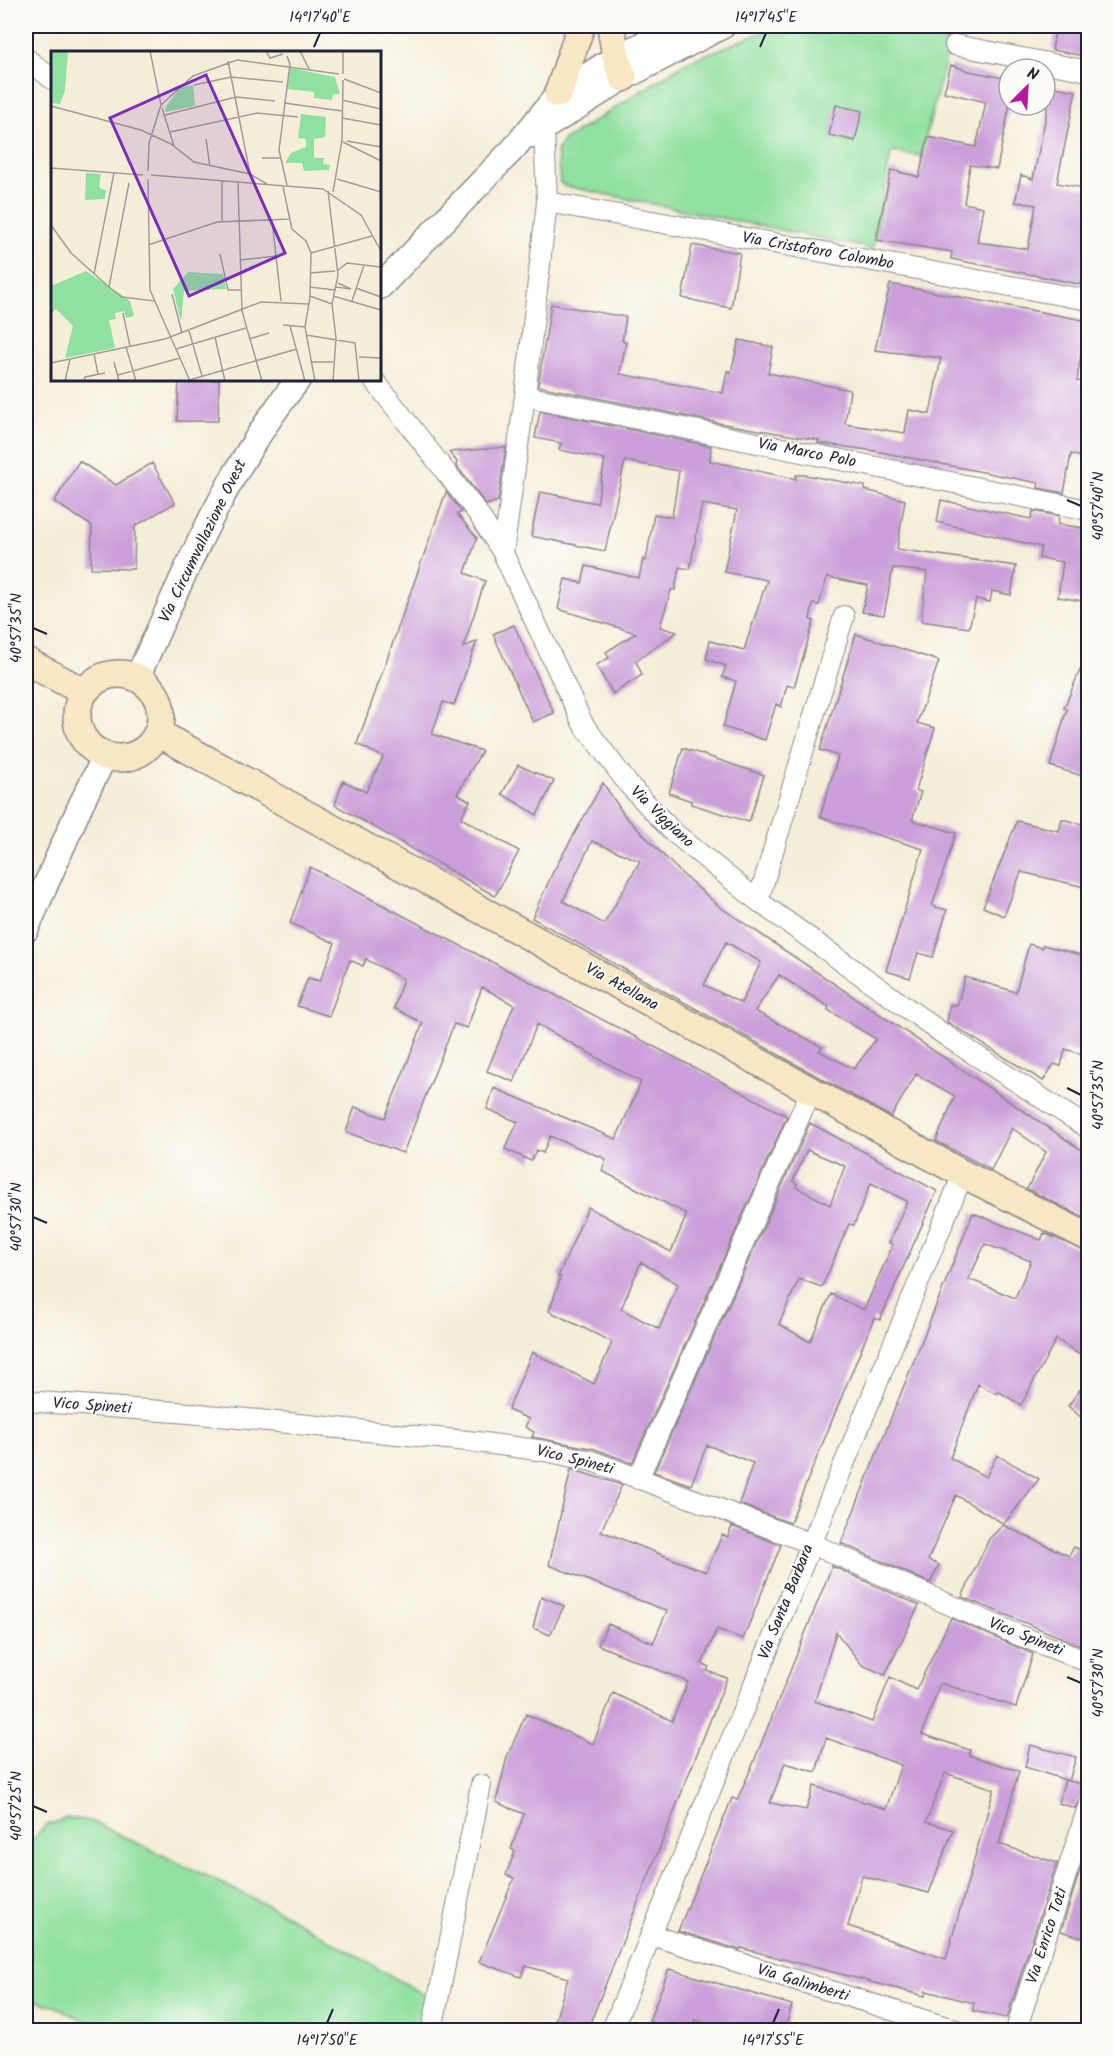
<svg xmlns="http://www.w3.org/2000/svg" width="1114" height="2056" font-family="Kalam,sans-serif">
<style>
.green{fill:#90e09f;stroke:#59816d;stroke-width:1.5}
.building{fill:#ca9ed9;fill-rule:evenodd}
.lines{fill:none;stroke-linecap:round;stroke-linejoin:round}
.minor-casing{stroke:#8b888a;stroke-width:22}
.tertiary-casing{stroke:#8b888a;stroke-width:27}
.secondary-casing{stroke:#8b888a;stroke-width:30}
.minor{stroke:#fff;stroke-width:20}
.tertiary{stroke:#fff;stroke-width:24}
.secondary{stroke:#f9e7c3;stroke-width:27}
.ticks{fill:none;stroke:#22223b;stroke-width:2}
.labels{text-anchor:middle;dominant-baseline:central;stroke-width:4.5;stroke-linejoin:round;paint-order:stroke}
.street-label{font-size:16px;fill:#22223b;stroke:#fdfcf7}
.inset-road{fill:none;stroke:#a09c99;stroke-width:1.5}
.view{fill:#7b2cbf;fill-opacity:0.15;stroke:#7b2cbf;stroke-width:3}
.inset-edge{fill:none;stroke:#22223b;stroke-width:3}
.neatline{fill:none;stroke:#22223b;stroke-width:2}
.ticks-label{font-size:15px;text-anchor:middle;fill:#22223b}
</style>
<rect width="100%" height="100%" fill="#fdfcf7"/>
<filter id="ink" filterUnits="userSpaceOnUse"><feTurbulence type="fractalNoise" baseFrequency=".0167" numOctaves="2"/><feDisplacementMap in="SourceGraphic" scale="12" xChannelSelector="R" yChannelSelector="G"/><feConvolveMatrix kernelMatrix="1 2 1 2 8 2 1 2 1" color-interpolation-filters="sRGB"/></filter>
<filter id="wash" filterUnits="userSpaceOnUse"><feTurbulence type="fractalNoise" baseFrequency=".008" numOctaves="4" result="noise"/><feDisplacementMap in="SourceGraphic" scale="24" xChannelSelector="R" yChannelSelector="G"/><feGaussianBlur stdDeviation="1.35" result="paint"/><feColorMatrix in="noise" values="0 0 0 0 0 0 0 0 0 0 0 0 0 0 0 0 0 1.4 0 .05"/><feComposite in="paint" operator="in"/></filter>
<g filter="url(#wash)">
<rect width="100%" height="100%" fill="#f4edd8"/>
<path class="green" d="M778 26H859L950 43 921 156 891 152 873 249 565 186 560 183 557 151 563 141 687 62Z
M67 1818 91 1821 281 1912 428 1997 419 2030H103L57 2007 26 1998V1847L45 1826Z"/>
<g id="blocks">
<path class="building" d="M1056 26H1079L1078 31 1089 33V57L1052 50Z
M951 65 969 71 1009 79V108L997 169 970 165 964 203 983 207 977 242 1028 249 1036 205 1015 202 1021 175 1033 179 1047 111 1045 85 1076 91 1057 183 1089 189V286L951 259 952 252 876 240 891 170 919 177 928 137 976 147 986 102 944 92Z
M836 105 862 111 855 141 829 135Z
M692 245 740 253 731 308 682 298Z
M890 284 1089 321V340L1083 339 1077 381 1089 383V459L1071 454 1064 493 1038 488 1039 483 875 451 818 443 819 440 724 424 538 386 551 304 626 317 622 341 626 342 620 374 723 393 727 371 731 372 739 340 773 347 768 373 850 390 845 424 905 433 909 410 930 414 941 358 875 350Z
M179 380H219L218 421H177Z
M540 411 711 446 710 461 796 479V475H805L865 486V490L905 500 897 549 1016 566 1011 595 992 591 990 602 976 599 969 628 921 621 927 572 893 568 884 615 862 612 868 585 827 577 819 605 813 604 810 619 814 621 794 687 787 685 781 707 776 704 765 740 723 727 736 681 722 677 726 666 706 659 710 641 744 650 767 580 724 572 737 510 702 504 690 569 679 567 675 590H671L660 627 677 632 636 661 642 675 613 694 596 665 609 658 606 652 636 633 558 609 565 579 582 583 586 566 639 578 643 559 646 561 654 514 672 517 679 471 625 461 605 551 531 536 540 492 597 503 605 459 559 450 561 443 535 438Z
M506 447 498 501 486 505 456 465 457 462 449 452Z
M79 461 116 485 152 463 175 503 135 526 134 569 91 568 92 526 54 502Z
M446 492 462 512 457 514 477 538 465 573 485 581 463 648 477 641 454 705 443 702 432 734 482 751 457 794 470 801 461 818 519 851 495 896 335 805 343 781 366 792 383 757 357 744Z
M941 500 1031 519 1033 511 1059 516 1058 524 1089 529V602L1058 597 1063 562 1039 558 1041 547 937 522Z
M514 625 554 713 533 722 493 634Z
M856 634 939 661 917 723 935 728 916 790 921 792 912 820 956 833 932 906 947 910 933 957 918 953 910 978 886 971 923 849 820 817 838 756 820 750Z
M1089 649V778L1050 766 1067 709 1064 708Z
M683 748 764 775 749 822 691 804V801L669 793Z
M518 765 554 781 537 815 502 794Z
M603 783 625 816 680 872 720 907 1089 1155V1220L1027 1189 1046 1152 1012 1128 991 1170 936 1141 955 1096 916 1074 891 1117 532 918 553 872ZM592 841 640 861 604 924 563 901ZM726 942 761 962 741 1003 704 985ZM779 975 829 1007 828 1010 876 1039 854 1069 819 1051 822 1047 755 1011Z
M1062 819 1086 825 1082 841 1089 842V888L1021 872 1004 916 983 907 1017 821 1059 831Z
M310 867 787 1116 632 1463 595 1449 532 1437 534 1432 525 1427 529 1419 508 1410 532 1352 594 1384 612 1342 549 1311 561 1277H558L588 1207 671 1252 687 1214 602 1171 606 1159 550 1136 543 1153 536 1150 531 1161 505 1149 518 1122 487 1109 494 1088 616 1139 641 1082 537 1024 514 1082 487 1071 514 1005 482 987 467 1028 454 1024 403 1153 346 1132 355 1107 385 1118 423 1023 394 1008 403 979 366 959 363 966 350 960 329 1016 297 1006 308 978 320 981 335 943 290 923ZM641 1262 678 1284 659 1329 621 1309Z
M1029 944 1042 948 1043 945 1089 957V1056L1065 1049 1061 1066 1054 1064 1043 1081 947 1022 950 1005H957L965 977 1016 992Z
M810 1123 937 1191 880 1320 874 1318 790 1523 739 1504 753 1463 707 1445 691 1485 654 1472ZM807 1150 845 1166 830 1205 796 1187 797 1184 793 1181ZM871 1183 907 1201 889 1243 893 1244 864 1310 831 1294 810 1342 779 1324 799 1279 822 1287 849 1224 854 1225Z
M973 1213 1041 1240 1044 1233 1089 1253V1361L1056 1339 1021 1405 998 1391 997 1394 978 1384 950 1458 986 1477 997 1455 1039 1479 1004 1524 956 1495 928 1560 939 1565 930 1583 841 1543ZM985 1244 1031 1261 1015 1298 969 1279Z
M1089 1378V1424L1068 1406Z
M571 1469 622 1485 601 1531 706 1572 722 1535 728 1537 732 1526 781 1545 743 1639 717 1629 702 1664 709 1667 707 1671 727 1678 587 2031H552L568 1978 526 1966 521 1977 479 1962 514 1878 506 1875 515 1851 511 1849 524 1814 496 1802 507 1757 526 1714 593 1744 613 1693 672 1721 688 1682 598 1645 608 1624 653 1643 667 1611 549 1565Z
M1003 1525 1069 1556 1074 1547 1089 1553V1649L962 1597 989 1539Z
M832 1566 919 1605 885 1675 862 1665 836 1632 815 1701 872 1722 890 1677 916 1690 951 1618 1033 1654 1016 1707 940 1683 922 1734 970 1750 969 1755 1019 1771 999 1844 1057 1863 1007 2018 973 2011 974 2003 926 1991 925 1996 741 1948 740 1950 678 1931 732 1798 737 1800 753 1764ZM826 1738 901 1765 886 1809 814 1786 806 1810 770 1803 785 1763 816 1772ZM945 1773 994 1789 946 1959 848 1926 862 1876 929 1893 953 1830 926 1822Z
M541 1596 564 1606 550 1635 533 1628Z
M1030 1745 1076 1757 1069 1781 1025 1767Z
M1065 1780 1089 1786V1795L1080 1799 1075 1808 1058 1803Z
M1080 1870 1089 1873V1940L1061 1931Z
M669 1969 792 2005 784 2031H736L695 2020 690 2031H652L654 2023 649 2021Z"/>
</g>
</g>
<g filter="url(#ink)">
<use href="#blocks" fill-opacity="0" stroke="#8b888a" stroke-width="1.5"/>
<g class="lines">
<g class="minor-casing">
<path id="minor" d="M955 45 1088 71
M26 58 52 79
M547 202 1088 300
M374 380 477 512 503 553 583 724 628 784 672 831 758 901 946 1036 1088 1128
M525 396 1088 510
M503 553 525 396 547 202 544 128
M758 901 844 616
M26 1401 189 1413 477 1442 545 1451 592 1461 810 1543 1018 1635 1088 1662
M638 1479 811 1091
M651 1935 956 2030
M432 2030 481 1785
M612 2030 963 1174
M1016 2030 1088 1807"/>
</g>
<g class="tertiary-casing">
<path id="tertiary" d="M533 135 623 78 723 26
M380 287 515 147 558 94 616 57 680 26
M137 678C184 574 227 469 298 380
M26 930 81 804 105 756"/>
</g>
<g class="secondary-casing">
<path id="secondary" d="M611 26 616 57 623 78
M558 94 581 26
M26 661 84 692
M77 716a42 42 0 1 1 84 0a42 42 0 1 1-84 0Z
M158 733 963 1174 1088 1237"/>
</g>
<use href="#minor" class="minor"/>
<use href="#tertiary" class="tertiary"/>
<use href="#secondary" class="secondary"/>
</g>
</g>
<path class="ticks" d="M314 47 320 33M760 47 766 33M1067 500 1081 506M33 628 47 634M1067 1088 1081 1095M33 1217 47 1223M1067 1677 1081 1683M33 1806 47 1812M327 2023 333 2009M773 2023 779 2009"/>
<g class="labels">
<g class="street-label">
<text transform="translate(818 251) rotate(10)">Via Cristoforo Colombo</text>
<text transform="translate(807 453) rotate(11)">Via Marco Polo</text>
<text transform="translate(203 541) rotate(-64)">Via Circumvallazione Ovest</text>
<text transform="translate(662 817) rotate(44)">Via Viggiano</text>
<text transform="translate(622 987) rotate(29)">Via Atellana</text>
<text transform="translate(92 1406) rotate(4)">Vico Spineti</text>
<text transform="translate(575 1460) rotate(14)">Vico Spineti</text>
<text transform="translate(786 1602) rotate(-68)">Via Santa Barbara</text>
<text transform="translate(1026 1637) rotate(22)">Vico Spineti</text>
<text transform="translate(1047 1936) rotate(-72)">Via Enrico Toti</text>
<text transform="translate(803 1983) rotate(17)">Via Galimberti</text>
</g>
</g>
<g transform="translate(51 51)">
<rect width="330" height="330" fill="#f4edd8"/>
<path d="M0 0H17L14 39 9 53 0 52ZM239 17 284 26 289 43H282L281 49 263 47V41L236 38ZM142 34 144 55 114 61 115 55 129 37ZM250 63 275 66 274 86 263 88V107H273L272 113 279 114 278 119 253 120 251 112H234L240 102 255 96V88L247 87ZM35 122 50 123 48 136 55 140 54 148 34 149ZM35 220 79 250 83 265 75 267 73 260 64 262 65 268 58 269 64 297 14 307 22 275 5 258 0 263V235ZM137 221 172 223 175 238 133 240 130 271 122 238Z" fill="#90e09f"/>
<path class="inset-road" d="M99 0 110 54M215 0 219 7 232 3M249 0 258 18M292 0V23M177 10 199 123M293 28 330 42M143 34 180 26 232 31M291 49 330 58M233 52 291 60M0 55 90 79 120 93 143 111 199 123 216 133M111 57 123 95M114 64 185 46 224 50M291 67 330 74M119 81 206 62 247 66M155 88 159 116M296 90 330 96M292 91 330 110M211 107H230M0 117 92 124M97 120 98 92 110 54 142 25 186 9 288 23M100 124 272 138 310 164 330 200M97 128 99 239 139 330M286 128 330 141M171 130V170M187 132 191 260 211 330M236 134 228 99 239 13 236 5M232 136 241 178 255 190 260 202 259 246 254 276 264 330M277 140 287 224 281 253 285 287 282 330M282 141 291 89 292 29M221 169 230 250M0 174 20 202 58 236 71 246 104 250M97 194 166 171 238 168M260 202 321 185M169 203 177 239H190M189 209 225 205M286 220 296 212 330 216M259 222 284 220M43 223 63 122M58 236 78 132M259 236 283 239M285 236 300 238 287 232M305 237 330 246M121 243 131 282M259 245 281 253M282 245 330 259M301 250 313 214M72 262 79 295M232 274 254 276M239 275 254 330M138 280 151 325M255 284 304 292 308 330M164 286 174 330M198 288 218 282M75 296 85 330M125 298 195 277M43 303 47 323M308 306 330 307M63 311 68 330M260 311H282M0 312 114 288 210 251 258 253M67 324 129 307M14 330 19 308M33 330 34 326 54 322M135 330 246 298"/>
<path class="view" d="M155 24 234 202 138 245 59 67Z"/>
<rect width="330" height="330" class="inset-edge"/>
</g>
<rect width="1114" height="2056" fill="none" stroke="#fdfcf7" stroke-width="66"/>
<g transform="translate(1027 87) rotate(24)"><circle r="28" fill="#fdfcf7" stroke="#a5a5ac" stroke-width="1.5"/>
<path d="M0-4.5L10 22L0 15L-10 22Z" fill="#b5179e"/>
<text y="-9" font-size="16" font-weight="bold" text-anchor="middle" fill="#22223b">N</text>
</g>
<rect x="33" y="33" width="1048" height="1990" class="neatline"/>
<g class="ticks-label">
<text x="320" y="22">14°17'40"E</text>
<text x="766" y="22">14°17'45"E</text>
<text transform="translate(1098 506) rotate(-90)" y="5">40°57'40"N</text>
<text transform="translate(16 628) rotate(-90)" y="5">40°57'35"N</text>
<text transform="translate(1098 1095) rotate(-90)" y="5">40°57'35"N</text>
<text transform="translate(16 1217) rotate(-90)" y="5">40°57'30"N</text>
<text transform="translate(1098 1683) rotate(-90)" y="5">40°57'30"N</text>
<text transform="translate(16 1806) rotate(-90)" y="5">40°57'25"N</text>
<text x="327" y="2045">14°17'50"E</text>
<text x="773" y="2045">14°17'55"E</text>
</g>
</svg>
